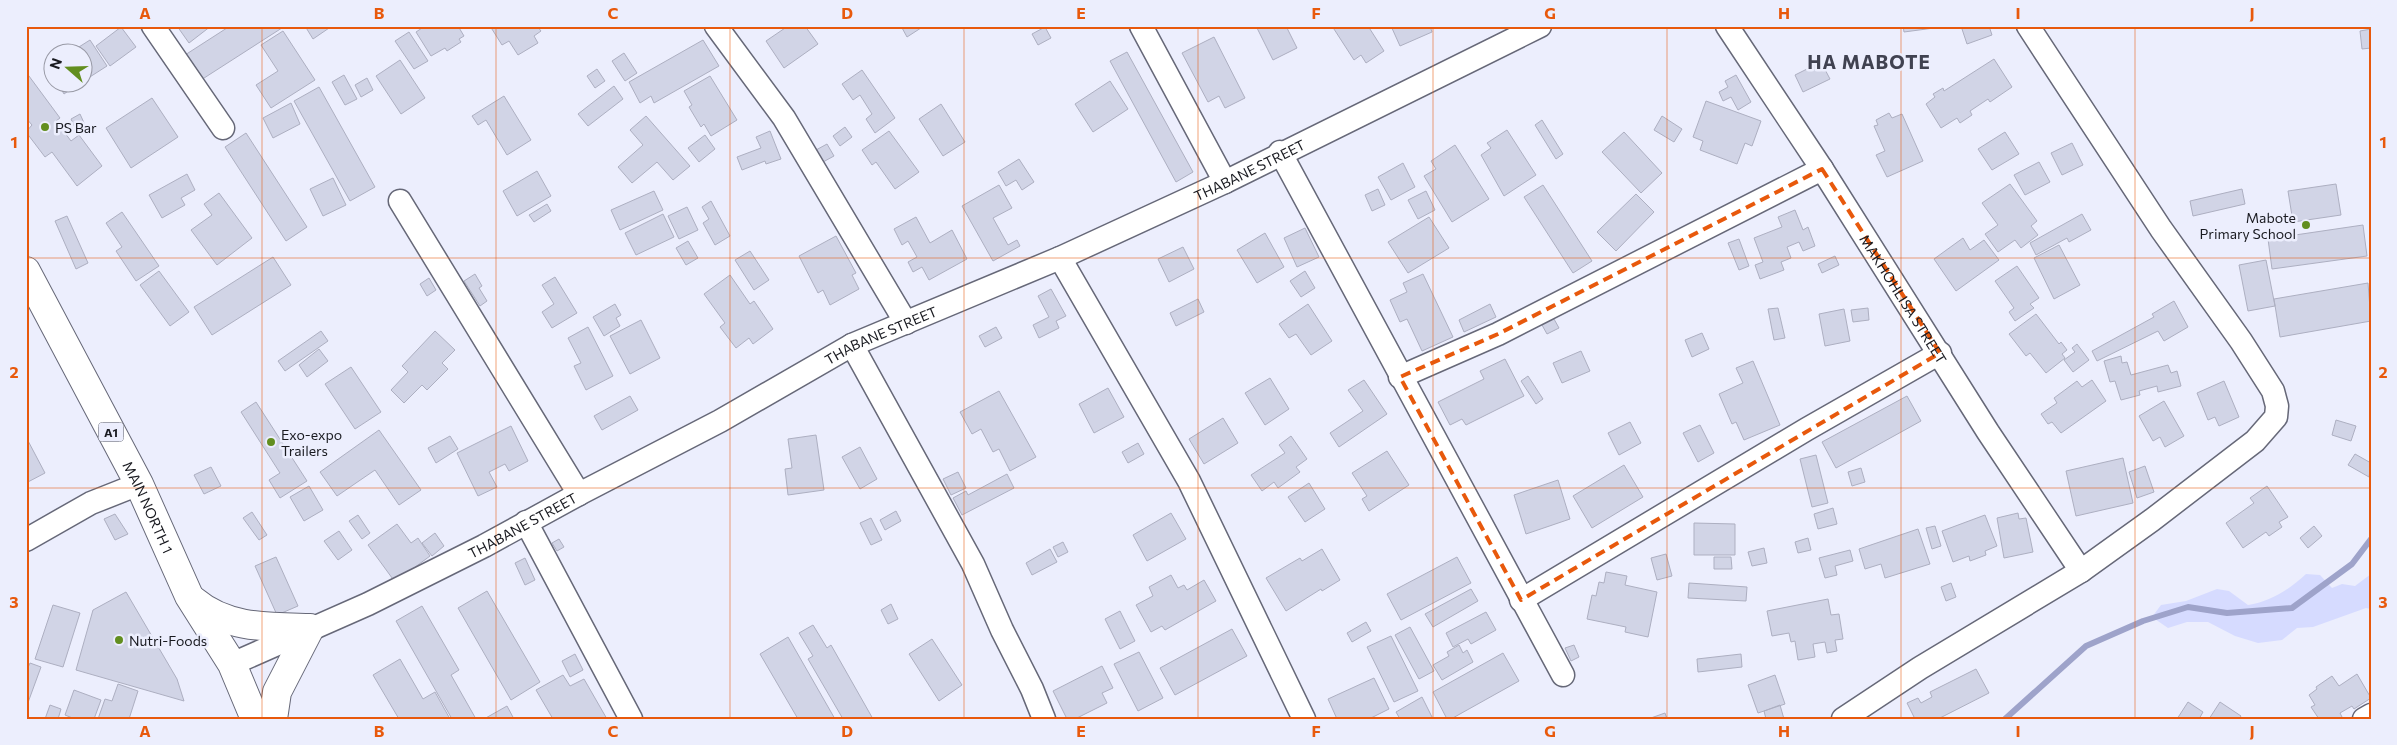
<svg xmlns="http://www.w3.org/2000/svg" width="2397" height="745" font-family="Commissioner,sans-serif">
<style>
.green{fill:#d6dbff}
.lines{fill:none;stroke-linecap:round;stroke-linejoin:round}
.stream{stroke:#9ea3ca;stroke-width:6}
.building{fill:#d1d4e6;stroke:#adafc1}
.minor-casing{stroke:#666878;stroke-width:25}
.major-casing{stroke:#666878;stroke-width:30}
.minor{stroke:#fff;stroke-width:22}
.major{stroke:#fff;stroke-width:28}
.marked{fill:none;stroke:#e8590c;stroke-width:4;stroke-dasharray:10 6;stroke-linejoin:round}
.grid{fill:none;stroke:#e8590c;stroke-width:1;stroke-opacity:0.55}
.poi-dot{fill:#628e1f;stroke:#eceefd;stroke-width:2}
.labels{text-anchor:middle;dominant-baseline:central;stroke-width:5;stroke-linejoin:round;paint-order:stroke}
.shield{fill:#eceefd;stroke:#585a62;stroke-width:1}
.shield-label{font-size:12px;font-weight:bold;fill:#191a20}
.poi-label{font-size:14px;fill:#191a20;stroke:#eceefd;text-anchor:start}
.street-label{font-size:14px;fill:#191a20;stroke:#eceefd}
.district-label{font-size:19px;font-weight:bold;letter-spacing:1px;fill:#404251;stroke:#eceefd}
.neatline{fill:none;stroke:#e8590c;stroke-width:2}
.grid-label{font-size:16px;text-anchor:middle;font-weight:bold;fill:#e8590c}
</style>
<rect width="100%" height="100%" fill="#eceefd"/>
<path class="green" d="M2306 574 2320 575 2332 588 2342 584 2355 586 2371 574V609L2366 608 2313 627 2297 628 2282 640 2258 643 2235 636 2208 622H2187L2168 628 2152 617 2161 605 2186 601 2217 589 2229 591 2248 605C2270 602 2290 589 2306 574Z"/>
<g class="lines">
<path class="stream" d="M2005 719 2086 646 2143 621 2188 607 2227 613 2292 608 2352 564 2371 539"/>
</g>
<path class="building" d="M177 26H211L189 43Z
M230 26H285L201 80 185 55Z
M305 26H332L313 39Z
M425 26H458L464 36 459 39 461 42 447 51 445 48 431 56 416 32Z
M490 26H537L541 31 534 36 538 43 518 55 509 41 502 45Z
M788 26H805L818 44 784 68 766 41Z
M901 26H924L907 37Z
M1256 26H1286L1297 48 1273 60Z
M1332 26H1368L1384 51 1366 63 1361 55 1354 60Z
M1391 26H1430L1432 32 1400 46Z
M1903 26H1949L1904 32Z
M1961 26H1989L1992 35 1967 44Z
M121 27 136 47 110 66 96 46Z
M1045 27 1051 38 1038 45 1032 34Z
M2371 29V48L2362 49 2360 31Z
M283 31 315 80 271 108 256 85 278 71 261 45Z
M409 32 428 61 414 69 395 41Z
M1214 37 1245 98 1225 108 1219 96 1208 102 1182 53Z
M90 40 107 66 82 82V52H71Z
M703 40 719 66 654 103 651 96 640 103 629 82Z
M1127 52 1193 172 1176 182 1110 61Z
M624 53 637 73 625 81 612 61Z
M1994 59 2012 87 1990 102 1988 99 1970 111 1972 115 1960 123 1957 118 1941 128 1926 104 1935 97 1933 94 1943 88 1944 91Z
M400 60 425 98 401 114 376 76Z
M1821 62 1830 79 1803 92 1795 75Z
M597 69 605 81 595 88 587 76Z
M862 70 895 118 875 133 866 119 872 114 860 95 853 100 842 84Z
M26 72 60 118 56 121 71 141 79 135 102 166 77 186 52 152 45 157 26 132 32 125 26 118Z
M344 75 357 99 345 105 332 82Z
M1736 75 1751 102 1738 110 1731 97 1723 101 1719 92 1728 87 1725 81Z
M710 76 737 120 711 136 704 124 701 127 689 107 692 105 684 91Z
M367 78 373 90 361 97 355 85Z
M1110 81 1128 109 1093 132 1075 104Z
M57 82H81L64 94Z
M614 86 623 99 588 126 578 114Z
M319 87 375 187 350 201 294 101Z
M504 96 531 140 507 155 486 120 478 125 472 116Z
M152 98 178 137 131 168 106 128Z
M1706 101 1761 121 1752 146 1745 143 1737 164 1700 150 1703 141 1693 137Z
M291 103 300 124 273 138 263 118Z
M941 104 965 142 943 156 919 119Z
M1889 113 1892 118 1902 114 1923 161 1887 177 1876 155 1885 151 1874 126 1878 125 1876 120Z
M80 114 85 125 76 130 71 119Z
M646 116 690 166 673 180 657 162 632 183 618 167 643 145 630 130Z
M1662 116 1682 129 1674 142 1654 130Z
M1542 120 1563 154 1556 159 1535 125Z
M845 127 852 137 840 146 833 136Z
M1507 130 1536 175 1504 196 1481 155 1491 148 1487 143Z
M770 131 781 159 766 164 765 161 742 170 737 157 761 148 756 137Z
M889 131 919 172 895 189 876 162 872 165 862 150Z
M1624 132 1662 173 1641 193 1602 152Z
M2005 132 2019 154 1992 170 1978 149Z
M246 133 307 227 286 241 225 147Z
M705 135 715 149 699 162 688 148Z
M2072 143 2083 165 2062 175 2051 153Z
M827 144 834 156 823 162 816 150Z
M1455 145 1489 199 1452 222 1424 176 1436 169 1431 161Z
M1019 159 1034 182 1022 190 1016 180 1006 186 998 172Z
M2039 162 2050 182 2025 195 2014 175Z
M1403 163 1415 187 1391 200 1378 177Z
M537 171 551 196 517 216 503 191Z
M187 174 195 190 181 198 185 205 162 218 149 195Z
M333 178 346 205 323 216 310 189Z
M2010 184 2037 221 2031 226 2038 235 2021 248 2015 240 1998 252 1985 234 1998 225 1982 203Z
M2336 184 2341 215 2293 222 2288 191Z
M999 185 1012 208 993 218 1008 245 1017 240 1020 246 993 261 962 206Z
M1543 185 1592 261 1573 273 1524 197Z
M1378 189 1385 205 1372 211 1365 195Z
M2242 189 2245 204 2193 216 2190 201Z
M654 191 663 210 620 230 611 210Z
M1426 191 1435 210 1418 219 1408 200Z
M219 193 252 238 217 265 191 230 212 215 204 204Z
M1636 194 1654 212 1616 251 1597 232Z
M711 201 730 236 715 245 703 223 709 219 702 207Z
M547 204 551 211 534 222 529 215Z
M687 207 698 230 679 239 668 216Z
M1795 210 1803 230 1808 227 1815 246 1803 251 1799 242 1787 247 1791 258 1781 262 1784 270 1760 279 1755 265 1763 262 1754 238 1782 227 1778 217Z
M122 212 159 266 136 281 116 251 122 247 106 223Z
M663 214 674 237 636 255 625 233Z
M2082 214 2091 230 2069 242 2067 238 2036 255 2030 243Z
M67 216 88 263 76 269 55 221Z
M916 217 930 243 952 230 967 259 929 280 922 267 913 272 908 262 917 257 908 241 902 245 894 229Z
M1429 217 1449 248 1408 273 1388 242Z
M2363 225 2367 256 2272 269 2268 239Z
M1305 228 1319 257 1297 267 1284 238Z
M1265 233 1284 267 1257 283 1237 250Z
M836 236 856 273 852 275 859 289 830 305 823 290 818 293 799 256Z
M1963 238 1970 250 1984 240 1999 260 1956 291 1934 259Z
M1739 239 1749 266 1739 270 1728 243Z
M688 241 698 258 686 265 676 248Z
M2059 245 2080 285 2054 299 2034 258Z
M1183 247 1194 269 1169 282 1158 259Z
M750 251 769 280 754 290 735 260Z
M1835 256 1839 265 1822 273 1818 264Z
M273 257 291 285 212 335 194 307Z
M2266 260 2275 306 2248 311 2239 265Z
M2017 266 2039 298 2030 304 2034 308 2015 321 2009 312 2014 308 1995 281Z
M159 271 189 312 170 326 140 285Z
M1305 271 1315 288 1301 297 1290 281Z
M475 274 482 286 479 288 487 301 480 306 464 281Z
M1423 274 1453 337 1422 351 1407 319 1400 322 1390 300 1407 292 1403 283Z
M730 275 750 304 754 301 773 329 753 344 749 338 736 348 720 327 725 323 704 294Z
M555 277 577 313 552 328 542 312 554 304 542 285Z
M429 278 436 290 427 296 420 284Z
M2368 283 2371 321 2280 337 2274 299Z
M1051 289 1066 316 1056 321 1059 328 1039 338 1033 325 1049 317 1038 296Z
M1198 299 1204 312 1176 326 1170 313Z
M2174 301 2188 327 2164 341 2158 331 2097 361 2092 351 2154 317 2152 314Z
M615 304 621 315 616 318 620 326 604 336 593 317Z
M1308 304 1332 341 1311 355 1296 334 1289 338 1279 324Z
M1490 304 1496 317 1464 332 1459 320Z
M1778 308 1785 338 1774 340 1768 309Z
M1868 308 1869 320 1853 322 1851 310Z
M1844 309 1850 341 1825 346 1819 314Z
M2036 314 2059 344 2061 342 2067 350 2062 354 2065 358 2046 373 2030 353 2026 356 2009 334Z
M1554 319 1559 328 1547 334 1542 325Z
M641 320 660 358 630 374 610 336Z
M588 327 613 376 586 390 574 366 581 363 568 338Z
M996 327 1002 338 985 347 979 336Z
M321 331 328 341 285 371 278 361Z
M435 331 455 350 442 363 448 369 427 390 422 385 404 403 391 390 408 372 402 366Z
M1702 333 1709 349 1692 357 1685 340Z
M2077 344 2089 360 2073 372 2064 360 2075 352 2072 348Z
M319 349 328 361 307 377 299 365Z
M1581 351 1590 371 1562 383 1553 363Z
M2121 356 2122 363 2127 362 2131 375 2168 365 2171 373 2177 371 2181 386 2158 392 2157 386 2139 391 2140 395 2121 400 2115 381 2110 382 2104 361Z
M1505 359 1524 396 1466 425 1462 419 1450 425 1438 402 1484 379 1480 371Z
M1753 361 1780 425 1744 440 1736 422 1732 424 1719 394 1743 383 1736 368Z
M351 367 381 412 355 429 325 384Z
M1528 376 1543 399 1536 404 1521 381Z
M1270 378 1289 409 1265 425 1245 393Z
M1364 380 1387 414 1339 447 1330 433 1363 411 1348 390Z
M2092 380 2106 401 2061 433 2052 422 2048 424 2041 414 2057 403 2054 398 2077 381 2082 387Z
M2224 381 2239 417 2219 426 2215 417 2208 420 2197 393Z
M1108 388 1124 417 1094 433 1079 404Z
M999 391 1036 457 1010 471 999 449 993 452 981 429 972 434 960 412Z
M630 396 638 410 602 430 594 416Z
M1907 396 1921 421 1836 468 1822 442Z
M2164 401 2184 436 2165 447 2160 437 2153 441 2139 416Z
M256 402 307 481 280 498 269 480 280 473 241 412Z
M1223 418 1238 443 1204 464 1189 439Z
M2336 420 2356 426 2351 441 2332 435Z
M1630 422 1641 443 1619 455 1608 433Z
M1700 425 1714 453 1698 462 1683 433Z
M511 426 528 461 509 471 505 464 489 472 497 487 478 496 457 453Z
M379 430 421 490 399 505 375 470 337 496 320 472Z
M816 435 824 490 788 495 785 469 792 468 788 439Z
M450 436 458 449 436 463 428 448Z
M1291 436 1307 459 1296 467 1300 472 1278 488 1274 482 1262 491 1251 475 1285 453 1279 445Z
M26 437 45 473 26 483Z
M1138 443 1144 454 1128 463 1122 452Z
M860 447 877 479 860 489 842 457Z
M1387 451 1409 485 1369 511 1362 499 1367 496 1352 473Z
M2355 454 2371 463 2369 477 2348 465Z
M1816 455 1828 503 1812 507 1800 459Z
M2123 458 2133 503 2076 516 2066 471Z
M1624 465 1643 497 1592 528 1573 496Z
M2145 466 2154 492 2137 498 2129 472Z
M211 467 221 486 204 494 194 475Z
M1861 468 1865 482 1852 486 1848 472Z
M958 472 966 488 951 495 943 479Z
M1007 474 1014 488 962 515 953 498 966 491 968 495Z
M1558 480 1570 519 1526 534 1514 495Z
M1309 483 1325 509 1305 522 1288 497Z
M309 486 323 510 304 521 290 497Z
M2267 486 2288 517 2279 522 2282 527 2269 536 2266 532 2243 548 2226 523 2254 503 2250 498Z
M1833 508 1837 524 1818 529 1814 514Z
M896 511 901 521 885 530 880 520Z
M252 512 267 535 259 540 243 518Z
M1171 513 1186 539 1147 561 1133 535Z
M2018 513 2019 519 2026 518 2033 552 2004 558 1997 518Z
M115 514 128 534 115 540 104 519Z
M358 515 370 533 362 539 349 521Z
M1985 515 1997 546 1985 551 1986 555 1970 561 1969 556 1953 562 1942 531Z
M871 518 882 540 871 545 860 523Z
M1694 523 1735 524V555H1694Z
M397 524 411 543 418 538 430 556 395 582 368 545Z
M1935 526 1941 546 1932 549 1926 528Z
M2314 526 2322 536 2308 548 2300 538Z
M1918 529 1930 564 1885 578 1881 564 1865 569 1859 549Z
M339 531 352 550 338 560 324 541Z
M435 533 444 546 432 556 422 543Z
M1808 538 1811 550 1798 553 1795 542Z
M559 539 564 547 557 551 552 543Z
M1063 542 1068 552 1058 557 1053 547Z
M1764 548 1767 563 1752 566 1748 552Z
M1050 549 1057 562 1032 575 1026 563Z
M1322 549 1340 580 1322 591 1321 589 1286 611 1266 578 1300 558 1302 561Z
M1850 550 1853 561 1835 566 1837 575 1825 578 1819 558Z
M1666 554 1672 576 1657 580 1651 558Z
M276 557 298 606 277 615 255 566Z
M1457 557 1471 583 1401 620 1387 594Z
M1714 557H1731L1732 569H1714Z
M525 558 535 580 525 585 515 563Z
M1606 572 1627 576 1625 585 1657 592 1648 637 1625 632 1626 627 1587 619 1592 595 1596 596 1599 582 1604 583Z
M1171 575 1178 588 1184 585 1187 590 1204 580 1216 601 1165 630 1162 626 1151 632 1136 605 1153 596 1149 587Z
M1689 583 1747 587 1746 601 1688 598Z
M1951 583 1956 597 1946 601 1941 587Z
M1471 589 1478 601 1433 627 1425 614Z
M487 591 540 682 511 700 458 608Z
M126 592 177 679 184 701 76 670 93 610Z
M1828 599 1831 615 1839 614 1843 639 1835 640 1837 651 1827 653 1825 642 1813 644 1815 657 1798 660 1795 641 1791 642 1789 633 1772 636 1767 611Z
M891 604 898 619 888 624 881 610Z
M53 605 80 613 63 667 35 659Z
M422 606 459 670 451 675 476 719H452L396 621Z
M1120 611 1135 641 1120 649 1105 619Z
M1486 612 1496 630 1471 644 1468 639 1453 647 1446 633Z
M1366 622 1371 631 1352 642 1347 633Z
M813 625 827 648 831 645 873 719H843L808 659 813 656 799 633Z
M1410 627 1434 671 1419 679 1395 635Z
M1232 629 1247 656 1175 695 1160 668Z
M1391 636 1418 691 1394 702 1367 647Z
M788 637 835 719H798L760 654Z
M932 639 962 685 939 701 909 654Z
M1459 645 1463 653 1467 650 1473 662 1442 680 1433 665 1449 656 1447 652Z
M1574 645 1579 657 1571 661 1565 648Z
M1139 652 1163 698 1138 711 1114 664Z
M1503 653 1519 681 1451 719H1447L1433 692Z
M575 654 583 670 570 677 562 661Z
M1741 654 1742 667 1698 672 1697 659Z
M400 659 423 699 435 692 450 719H399L373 675Z
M30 663 41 667 26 708V672Z
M1102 666 1113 688 1102 693 1107 703 1075 719H1067L1053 691Z
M1976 669 1989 693 1938 719H1915L1907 703 1918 698 1921 703 1932 697 1930 692Z
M2357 674 2371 698 2354 709 2352 706 2340 713 2342 717 2339 719H2319L2311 707 2315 705 2309 695 2317 689 2316 687 2332 676 2339 686Z
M563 675 570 686 584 679 607 719H553L536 690Z
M1775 675 1785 704 1758 713 1748 685Z
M1374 678 1389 709 1369 719H1337L1328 699Z
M118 684 138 691 129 719H98L105 699 112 701Z
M74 690 101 700 94 719H75L65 715Z
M1422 697 1433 719H1400L1396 712Z
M2188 702 2203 712 2199 719H2177Z
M2220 702 2241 716 2239 719H2209Z
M50 705 61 709 58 719H45Z
M1780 705 1784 719H1766L1764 711Z
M507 706 514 719H484Z
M1665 713 1667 719H1648Z"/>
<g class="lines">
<g class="minor-casing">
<g id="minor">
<path d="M153 26 223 128"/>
<path d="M716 26 784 118 906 323"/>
<path d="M1141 26 1225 182"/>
<path id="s1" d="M1727 26 1822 169 1988 432 2081 571"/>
<path d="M1280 152 1563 675"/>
<path d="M400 201 579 494"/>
<path d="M1060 258 1189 481 1304 719"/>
<path d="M852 345 973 564 1002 630 1032 689 1044 719"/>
<path d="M1400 377 1498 334 1822 169"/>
<path d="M526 522 631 719"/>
<path d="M26 540 91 503 139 484"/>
<path d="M1521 600 1807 429 1940 353"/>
<path id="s2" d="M232 664 368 604 484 546 579 494 720 421 852 345 1060 258 1225 182 1540 26"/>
<path d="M1843 719 1920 668 2081 571 2152 520 2255 441 2276 417 2277 406 2273 391 2241 341 2161 229 2028 26"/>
<path d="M2364 719 2371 715"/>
</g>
</g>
<g class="major-casing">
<g id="major">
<path id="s3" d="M26 271 139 484 189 596 232 664 255 719"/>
<path d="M194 601C227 629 270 627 310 628L277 692 273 719"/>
</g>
</g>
<use href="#minor" class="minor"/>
<use href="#major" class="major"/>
</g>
<path class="marked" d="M1822 169 1940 353 1521 600 1400 377 1498 334Z"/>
<path class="grid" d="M262 26V719M496 26V719M730 26V719M964 26V719M1198 26V719M1433 26V719M1667 26V719M1901 26V719M2135 26V719M26 258H2371M26 488H2371"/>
<g class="poi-dot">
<circle cx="45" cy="127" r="5"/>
<circle cx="2306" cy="225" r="5"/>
<circle cx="271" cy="442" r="5"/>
<circle cx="119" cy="640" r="5"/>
</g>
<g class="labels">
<rect class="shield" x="98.5" y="422.5" width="25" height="19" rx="4"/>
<g class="shield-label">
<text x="111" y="432">A1</text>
</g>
<g class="poi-label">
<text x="55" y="127">PS Bar</text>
<text x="2296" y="217" text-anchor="end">Mabote<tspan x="2296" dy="16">Primary School</tspan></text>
<text x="281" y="434">Exo-expo<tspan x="281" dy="16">Trailers</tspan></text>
<text x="129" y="640">Nutri-Foods</text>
</g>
<g class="street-label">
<text stroke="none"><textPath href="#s2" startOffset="1132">THABANE STREET</textPath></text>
<text stroke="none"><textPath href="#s1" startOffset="325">MAKHOHLISA STREET</textPath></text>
<text stroke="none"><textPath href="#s2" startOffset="728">THABANE STREET</textPath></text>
<text stroke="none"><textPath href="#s3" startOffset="266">MAIN NORTH 1</textPath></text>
<text stroke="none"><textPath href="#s2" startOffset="322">THABANE STREET</textPath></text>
</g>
<g class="district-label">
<text x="1869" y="61">HA MABOTE</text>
</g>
</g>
<rect width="2397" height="745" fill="none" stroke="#eceefd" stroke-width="55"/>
<g transform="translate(68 68) rotate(290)"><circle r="24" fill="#eceefd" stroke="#9899a5"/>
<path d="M0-4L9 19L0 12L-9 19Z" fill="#628e1f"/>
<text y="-8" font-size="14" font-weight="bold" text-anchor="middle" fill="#191a20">N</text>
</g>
<rect x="28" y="28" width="2342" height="690" class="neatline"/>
<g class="grid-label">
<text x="145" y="19">A</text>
<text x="379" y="19">B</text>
<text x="613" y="19">C</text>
<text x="847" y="19">D</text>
<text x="1081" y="19">E</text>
<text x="1316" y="19">F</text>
<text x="1550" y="19">G</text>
<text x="1784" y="19">H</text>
<text x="2018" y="19">I</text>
<text x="2252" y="19">J</text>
<text x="14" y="148">1</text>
<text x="2383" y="148">1</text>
<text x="14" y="378">2</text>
<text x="2383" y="378">2</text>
<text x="14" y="608">3</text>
<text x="2383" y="608">3</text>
<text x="145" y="737">A</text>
<text x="379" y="737">B</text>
<text x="613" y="737">C</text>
<text x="847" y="737">D</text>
<text x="1081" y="737">E</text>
<text x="1316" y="737">F</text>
<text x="1550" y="737">G</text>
<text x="1784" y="737">H</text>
<text x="2018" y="737">I</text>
<text x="2252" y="737">J</text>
</g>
</svg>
